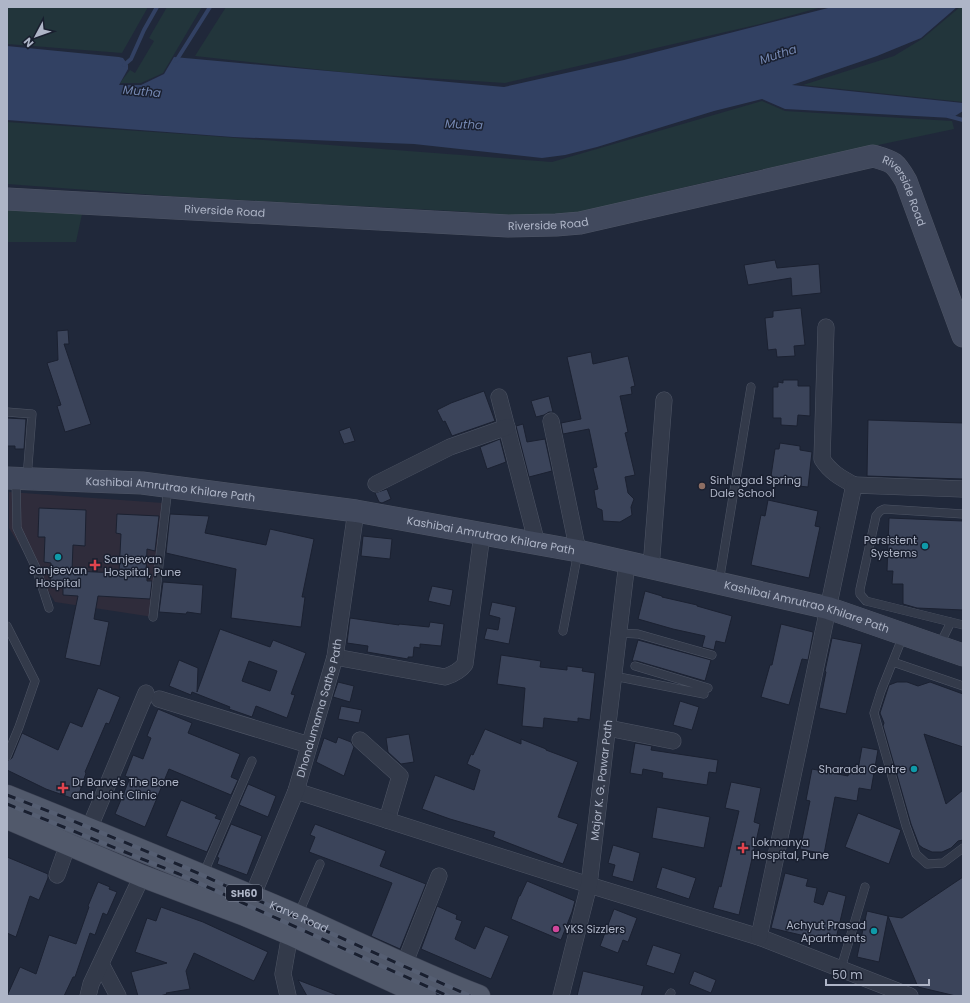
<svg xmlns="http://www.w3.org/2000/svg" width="970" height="1003" font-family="Poppins,sans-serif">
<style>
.medical{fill:#2f2c3b}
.green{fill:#22353b}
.water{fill:#324163}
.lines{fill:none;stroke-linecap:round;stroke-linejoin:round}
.stream{stroke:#324163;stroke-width:4}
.building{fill:#3b445a;stroke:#1b2131;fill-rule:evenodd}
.lane-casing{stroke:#4e5565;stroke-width:9}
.street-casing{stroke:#4e5565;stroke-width:17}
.secondary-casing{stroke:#4e5565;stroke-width:23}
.primary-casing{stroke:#3d4354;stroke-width:23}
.lane{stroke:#333a4a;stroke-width:8}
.street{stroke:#333a4a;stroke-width:16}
.secondary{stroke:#41495d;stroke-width:22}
.primary{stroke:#51596b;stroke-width:22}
.rail-casing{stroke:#555e72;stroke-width:4.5}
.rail{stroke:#191f2f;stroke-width:3;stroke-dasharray:9;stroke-linecap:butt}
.education-dot{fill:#8d6e63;stroke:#191f2f;stroke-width:1.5}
.culture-dot{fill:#0f9aa8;stroke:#191f2f;stroke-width:1.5}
.health-dot{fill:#e0444e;stroke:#191f2f;stroke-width:1.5}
.hotel-dot{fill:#d1479c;stroke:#191f2f;stroke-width:1.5}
.labels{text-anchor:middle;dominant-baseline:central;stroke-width:3;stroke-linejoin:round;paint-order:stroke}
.shield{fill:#191f2f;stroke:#818899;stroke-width:1}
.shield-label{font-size:10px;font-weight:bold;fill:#aeb5c7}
.street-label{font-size:11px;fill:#aeb5c7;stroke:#191f2f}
.poi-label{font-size:11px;fill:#aeb5c7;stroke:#191f2f;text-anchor:start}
.water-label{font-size:12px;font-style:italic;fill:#7487b1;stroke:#191f2f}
</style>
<rect width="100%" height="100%" fill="#20283a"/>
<path class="medical" d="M9 492 163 503 153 617 55 602 9 528Z"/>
<path class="green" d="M7 7H148L122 53 7 44Z
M167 7H202L163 73 141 83H120L130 70 135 73 154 41 149 38Z
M226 7H822L760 24 505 83 351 73 195 56Z
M960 7H963V102L803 85 894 56 922 39Z
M762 101 785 111 952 121 954 129 745 173 555 218 454 211 182 197 7 184V122L197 135 552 162Z
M7 207 82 214 76 242H7Z"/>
<path class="water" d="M832 7H957L921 38 877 56 792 85 963 103V111L952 118 785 109 762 99 714 111 597 147 565 155 542 158 414 144 233 137 7 120V46L119 57 123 58 128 65V69L119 85H141L164 74 174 57 504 87 624 60Z"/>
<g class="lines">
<path class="stream" d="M176 61 210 7
M124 65 131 59 144 30 157 7
M948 116 963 120"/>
</g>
<path class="building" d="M775 260 777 268 819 264 821 293 792 296 791 278 748 285 744 265Z
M801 308 805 345 794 346 795 356 777 357 776 349 768 350 765 318 773 317V311Z
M68 330 69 344H64L91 424 65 432 57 406 61 405 47 363 58 360 57 331Z
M591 352 593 364 628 356 635 386 631 387 632 394 620 396 628 432 625 433 635 475 625 477 628 493 634 499 631 507 632 515 620 522 603 521 602 510 597 508 594 490 598 489 593 468 597 467 589 429 563 434 561 423 581 419 567 357Z
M783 380H798V386H810V416L798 415 797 426 781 425V418H773V387H778V382L783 383Z
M484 391 495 421 452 436 445 421 443 422 437 410 451 403Z
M549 396 553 412H549L544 415 536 417 531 401Z
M7 418 26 419 24 449H15V446H7Z
M868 420 963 423V479L867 476Z
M523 424 527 442 545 439 552 471 529 477 516 426Z
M350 427 355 441 344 444 339 431Z
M500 439 506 462 487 469 480 447Z
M780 443 800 446V450L812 452 808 487 770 483 775 449H779Z
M387 489 391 499 382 503 379 502 375 493Z
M768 500 818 511 815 526 820 527 809 578 751 565 761 515 765 516Z
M39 508 86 510 85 546 73 545 72 571 119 573 121 534 116 533 117 514 159 516 155 551 147 549 146 574H147V581H152L150 599 98 596 94 619 109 622 100 666 65 658 78 596 63 595V586H50L51 563 44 562 45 537H38Z
M170 514 209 516 205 533 266 545 270 529 314 539 302 597H305L301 627 231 618 236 569 166 553Z
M889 518 963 521V610L917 608 903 604V584H892L893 571H887Z
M363 536 392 539 390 559 361 556Z
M163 582 203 585 201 614 187 612 186 614 159 612Z
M432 586 453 590 450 606 428 601Z
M645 591 662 596V597L697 605V606L732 616 725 643 716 641 714 650 702 647 705 636 673 629 638 619Z
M492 602 516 607 509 644 484 639 487 628 498 630 500 618 489 615Z
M350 618 399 625V624L429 627 430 622 444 624 441 646 420 644V648L414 647 413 657H408V659L367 652 368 646 347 643Z
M781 624 813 632V634L808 660 802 659 789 705 761 697 770 665H772Z
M220 629 270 647 273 640 306 653 291 694 295 695 287 718 256 706 252 717 229 709 230 707 192 692 191 695 169 686 179 660 198 668 197 692ZM249 661 277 671 270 691 242 681Z
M832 638 862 644 846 714 819 708 826 672 825 671Z
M638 640 711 660 705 681 637 661H632Z
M501 655 541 661 540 667 567 670V666L583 668 582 671 595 673 590 720 578 718V722L544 718 543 728 522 726 525 688 497 684Z
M338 682 354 686 350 702 333 697Z
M897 682H907L918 686 930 682 963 694V747L924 734 946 804 963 790V840L958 841 951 848 942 852H932L923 848 919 845 911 824 883 726 884 723 880 713 889 685Z
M98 688 120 697 109 724 106 723 85 772 86 773 77 800 46 789 7 770V761L12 758 22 733 58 750 70 722 82 727Z
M680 701 699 707 692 730 673 725Z
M341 706 362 710 359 723 338 719Z
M158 709 192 723 188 733 240 754 231 777 238 780 231 795 169 769 145 827 115 814 130 778 125 776 133 755 143 759 151 738 147 736Z
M485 729 521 744V739L546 749V750L578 762 558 817 578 824 563 864 493 837 495 832 450 819 422 809 435 775 474 790 480 770 467 764 471 754 473 755Z
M409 734 414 762 401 764 388 752 386 738Z
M338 737 351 742 354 747 344 776 316 762 324 738 336 743Z
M635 743 652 746 651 750 718 760 716 773 709 772 707 785 662 778 663 773 643 769 642 775 630 773Z
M862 747 878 750 871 790 859 788 857 801 835 797 824 854 800 849 810 801 806 800 812 769 848 776 850 768 858 770Z
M731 782 761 788 754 822 760 824 739 915 713 908 719 886 721 887 739 811 725 808Z
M248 784 276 796 268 817 239 805Z
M181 800 217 815 215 818 221 820 207 852 166 836Z
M657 807 710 817 704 848 652 838Z
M858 813 901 830 889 864 845 847Z
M231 824 262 836 247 875 217 864 219 858 217 857Z
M315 824 386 851 380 866 426 884 400 949 371 936 392 883 309 852 315 837 310 835Z
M613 845 640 853 633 882 612 876 615 865 608 863Z
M7 857 48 874V878L39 900 30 896 16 937 7 933Z
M662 867 696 878 689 899 656 888Z
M785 873 808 879 806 886 817 888 814 902 823 905 828 891 846 896 835 943 771 928Z
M963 877V996H956L918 987 888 916 902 918Z
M527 881 575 901 572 912 561 940 511 919 519 896H520Z
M98 882 110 887 109 889 117 892 107 915 103 913 95 935 90 933 75 977H73L64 996H7L20 967 36 974 49 935 76 944 89 907 88 906Z
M437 906 457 915 456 919 462 921 455 939 475 949 485 926 509 936 491 979 421 949Z
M161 907 203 922 268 952 254 981 194 953 186 971 190 989 166 993 167 994 160 996H138L131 972 167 963 135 952 147 918 156 921Z
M614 909 637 918 628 942 623 940 618 953 600 946Z
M867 911 888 916 879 962 857 957Z
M653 945 681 954 674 974 646 965Z
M583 971 644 986 641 996H577Z
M694 971 716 980 711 993 689 984Z
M298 980 337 995 336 996H307Z"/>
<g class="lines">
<g class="lane-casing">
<path id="lane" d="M7 412 32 414 27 478
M16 479 17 528 36 568 49 608
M963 514 884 509 880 511 876 516 860 589V594L866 601 963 625
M719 582 751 387
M153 617 168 487
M7 626 35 681 19 727 7 756
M563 631 578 552
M619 633 638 634 712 655
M903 636 881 691 874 713 906 826 916 854 927 864 943 863 963 848
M939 646 951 622
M893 662 963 686
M635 666 708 688
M614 676 704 694
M203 875 252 761
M298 915 320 864
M841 968 865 887
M669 996 671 993"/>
</g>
<g class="street-casing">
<g id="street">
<path d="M826 327 822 459C830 472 841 478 854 485"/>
<path d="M499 397 537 544"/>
<path d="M551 421 578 551"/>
<path d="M376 484 450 447 507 427"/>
<path d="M651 568 664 400"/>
<path d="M335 657 445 677C454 674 460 671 465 664L482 534"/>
<path d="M159 699 309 745"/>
<path d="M608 728 673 741"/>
<path d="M360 740 400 776 387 820"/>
<path d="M296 791 589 885 759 937 910 996"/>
<path d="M89 829 146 693"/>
<path d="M57 875 68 844"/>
<path id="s1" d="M252 897 296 791 335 657 356 511"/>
<path d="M759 937 854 485 963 489"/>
<path d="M101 964 118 996"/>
<path d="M404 965 439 876"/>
<path d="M88 996 91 984 142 876"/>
<path d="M288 996 283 974 290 934"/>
<path id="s2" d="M561 996 589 885 627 562"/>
</g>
</g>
<g class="secondary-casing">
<g id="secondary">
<path id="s3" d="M7 199 508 226 556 225 580 223 873 156C894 162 895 162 906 181L963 336"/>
<path id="s4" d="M7 478 142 483 356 511 578 551 828 608 963 655"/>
</g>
</g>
<g class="primary-casing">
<g id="primary">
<path id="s5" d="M7 796C104 835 200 874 296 915 357 942 416 972 479 996"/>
<path d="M7 818 142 876 245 915 290 934 425 996"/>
</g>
</g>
<use href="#lane" class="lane"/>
<use href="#street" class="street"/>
<use href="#secondary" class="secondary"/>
<use href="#primary" class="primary"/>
<g class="rail-casing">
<path id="rail" d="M7 795 66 818 182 866 470 996
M7 804 179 874 448 996"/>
</g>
<use href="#rail" class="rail"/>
</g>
<circle class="education-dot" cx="702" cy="486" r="4"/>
<g class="culture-dot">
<circle cx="925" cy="546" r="4"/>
<circle cx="58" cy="557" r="4"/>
<circle cx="914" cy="769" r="4"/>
<circle cx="874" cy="931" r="4"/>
</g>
<g class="health-dot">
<path d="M93 559h4v4h4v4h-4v4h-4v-4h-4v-4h4z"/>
<path d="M61 782h4v4h4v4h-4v4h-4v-4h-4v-4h4z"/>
<path d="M741 842h4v4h4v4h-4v4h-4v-4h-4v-4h4z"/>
</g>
<circle class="hotel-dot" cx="556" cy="929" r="4"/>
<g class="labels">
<rect class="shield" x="226" y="885" width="36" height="16" rx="3"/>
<g class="shield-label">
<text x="244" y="893">SH60</text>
</g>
<g class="street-label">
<text stroke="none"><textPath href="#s3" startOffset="925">Riverside Road</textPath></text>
<text stroke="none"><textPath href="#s3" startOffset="218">Riverside Road</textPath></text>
<text stroke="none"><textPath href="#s3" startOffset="542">Riverside Road</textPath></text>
<text stroke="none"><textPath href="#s4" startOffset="164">Kashibai Amrutrao Khilare Path</textPath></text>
<text stroke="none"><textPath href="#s4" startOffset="488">Kashibai Amrutrao Khilare Path</textPath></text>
<text stroke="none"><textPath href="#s4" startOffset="812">Kashibai Amrutrao Khilare Path</textPath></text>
<text stroke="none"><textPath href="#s1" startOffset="201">Dhondumama Sathe Path</textPath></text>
<text stroke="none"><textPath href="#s2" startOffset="220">Major K. G. Pawar Path</textPath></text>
<text stroke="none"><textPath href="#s5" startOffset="316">Karve Road</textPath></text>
</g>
<g class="poi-label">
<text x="710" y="480">Sinhagad Spring<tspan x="710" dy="13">Dale School</tspan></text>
<text x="917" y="540" text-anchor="end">Persistent<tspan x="917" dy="13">Systems</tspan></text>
<text x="104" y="559">Sanjeevan<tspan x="104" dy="13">Hospital, Pune</tspan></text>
<text x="58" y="570" text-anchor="middle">Sanjeevan<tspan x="58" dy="13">Hospital</tspan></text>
<text x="906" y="769" text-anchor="end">Sharada Centre</text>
<text x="72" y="782">Dr Barve's The Bone<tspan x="72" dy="13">and Joint Clinic</tspan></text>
<text x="752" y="842">Lokmanya<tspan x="752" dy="13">Hospital, Pune</tspan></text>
<text x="866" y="925" text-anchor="end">Achyut Prasad<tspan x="866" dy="13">Apartments</tspan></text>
<text x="564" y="929">YKS Sizzlers</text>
</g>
<g class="water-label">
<text transform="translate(778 54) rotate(-18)">Mutha</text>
<text transform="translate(142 91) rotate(5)">Mutha</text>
<text transform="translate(464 124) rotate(2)">Mutha</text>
</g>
</g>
<rect width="970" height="1003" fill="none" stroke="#aeb5c7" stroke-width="16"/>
<g transform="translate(36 36) rotate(229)" stroke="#191f2f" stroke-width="3" paint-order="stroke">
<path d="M0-3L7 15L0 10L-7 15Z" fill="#aeb5c7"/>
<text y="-6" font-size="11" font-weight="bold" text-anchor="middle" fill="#aeb5c7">N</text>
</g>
<path d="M826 979v6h103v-6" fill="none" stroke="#aeb5c7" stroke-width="2"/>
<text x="832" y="979" font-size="12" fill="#aeb5c7" stroke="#191f2f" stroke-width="3" paint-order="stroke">50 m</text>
</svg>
